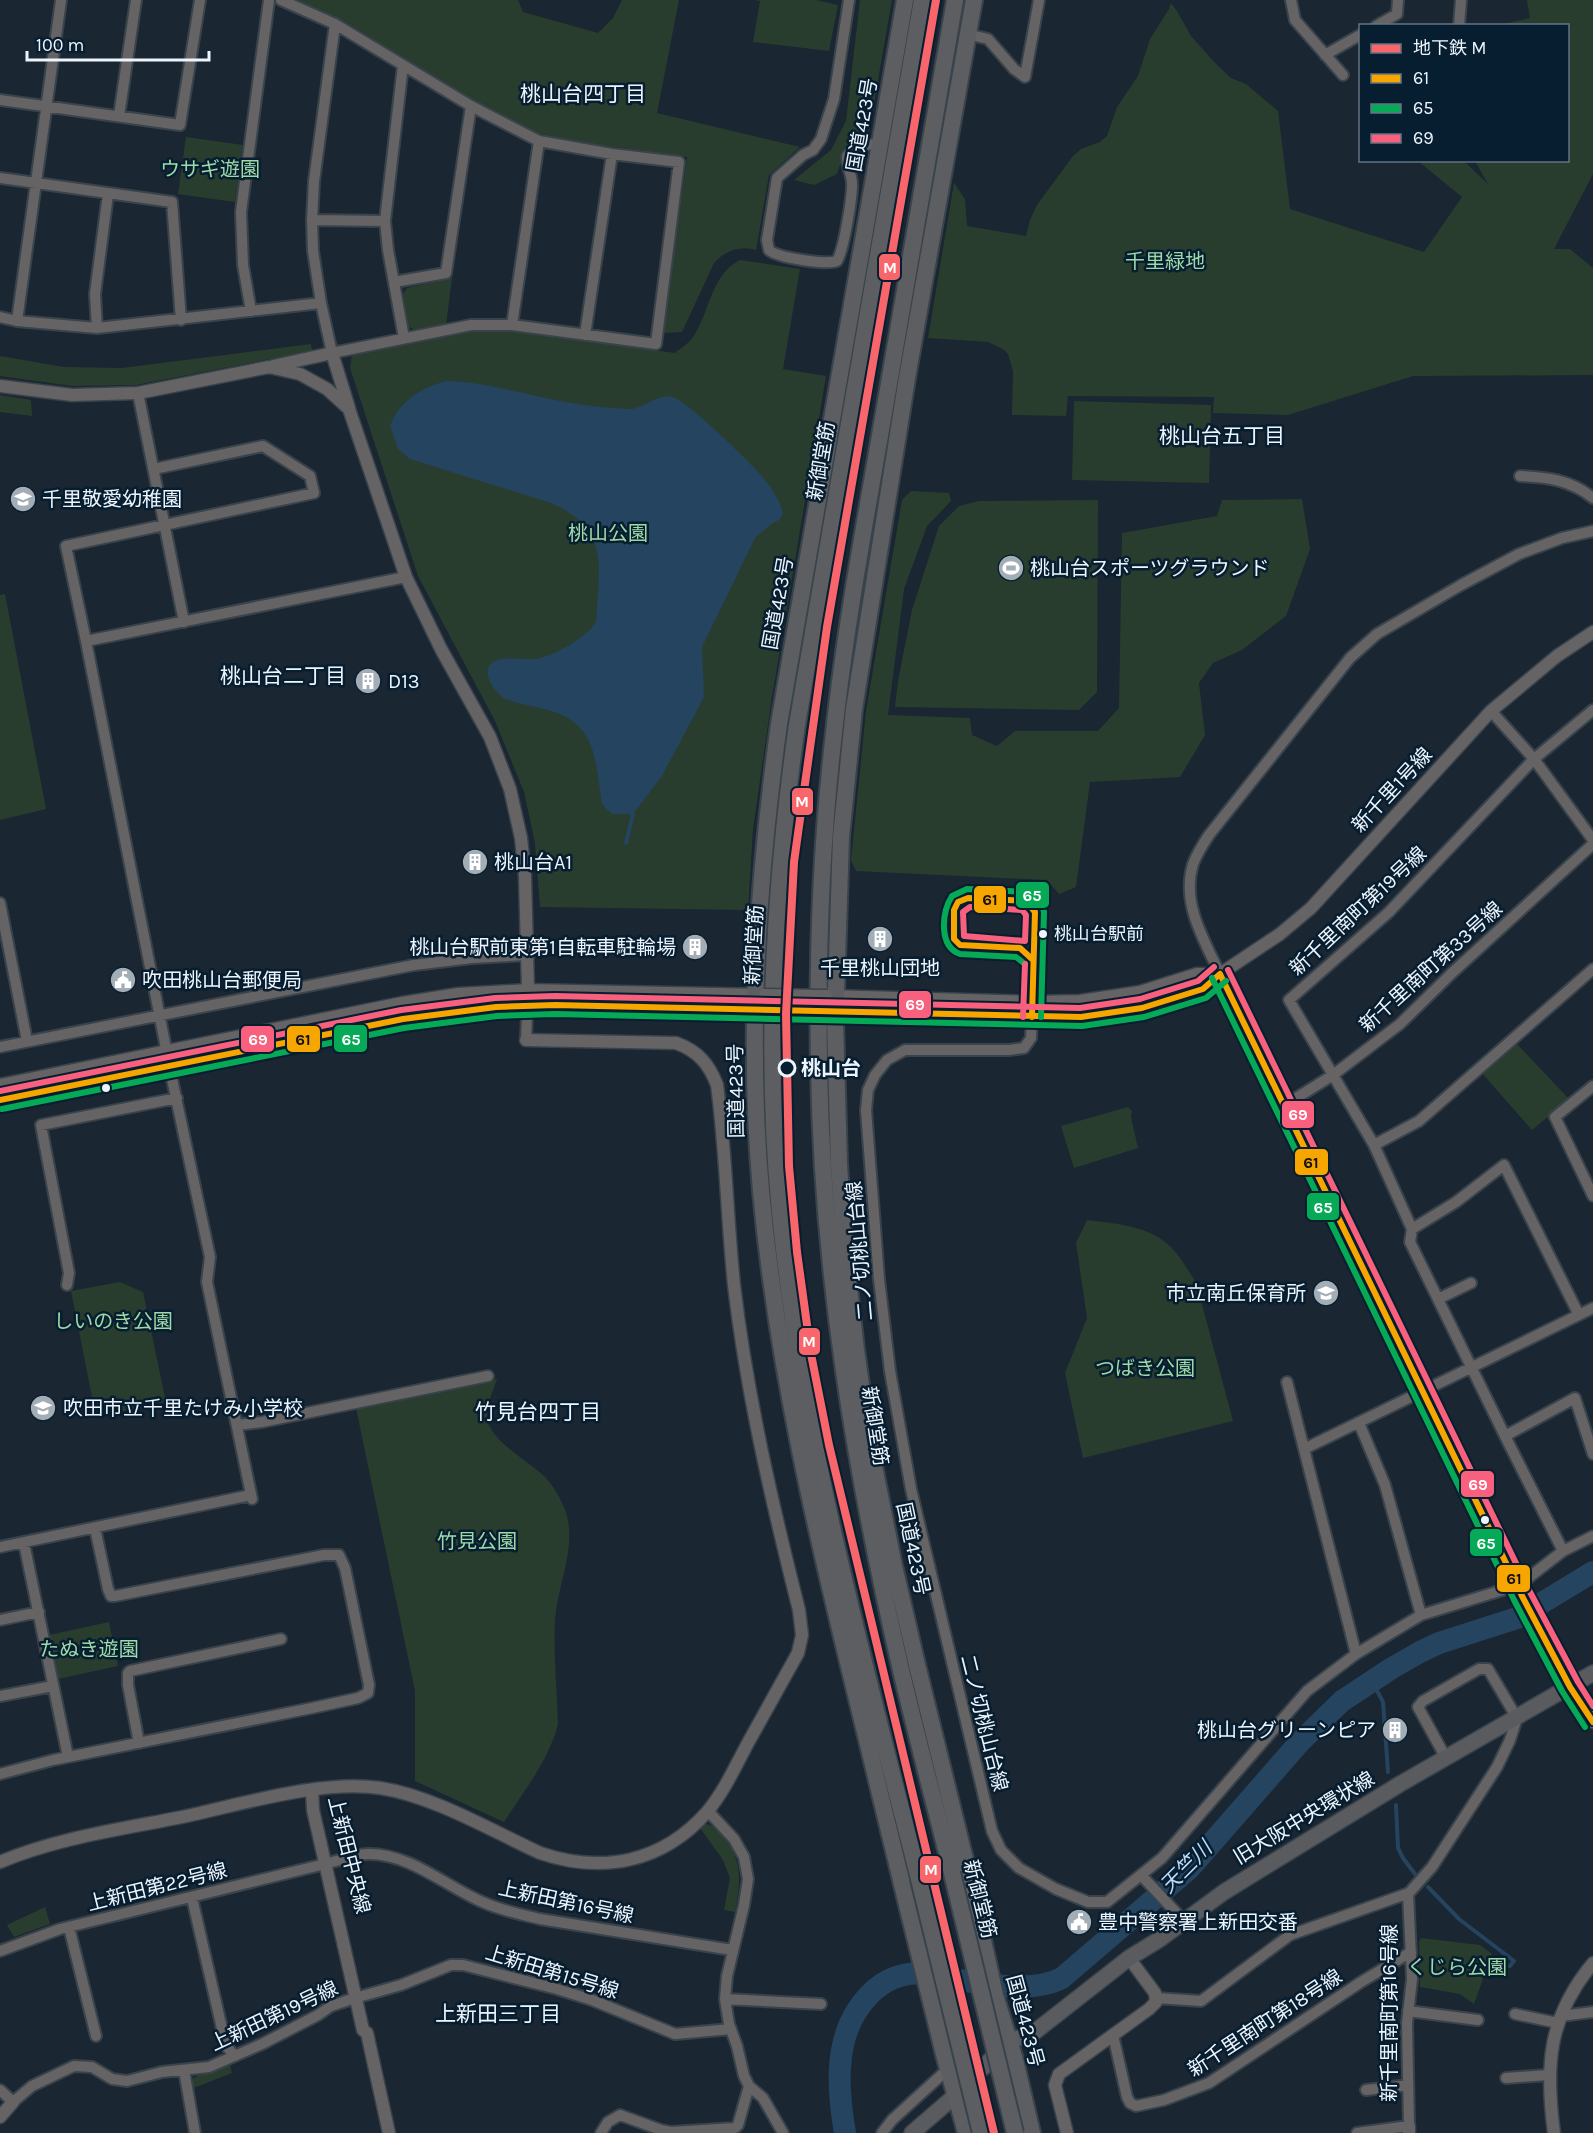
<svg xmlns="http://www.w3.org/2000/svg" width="1593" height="2133" font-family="Karla,'Noto Sans JP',sans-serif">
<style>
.green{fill:#293d2f}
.water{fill:#24445f}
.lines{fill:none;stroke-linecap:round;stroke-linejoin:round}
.stream{stroke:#24445f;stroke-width:4}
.river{stroke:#24445f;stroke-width:22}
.minor-casing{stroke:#39434c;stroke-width:14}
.tertiary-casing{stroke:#39434c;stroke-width:15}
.primary-casing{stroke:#39434c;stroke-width:18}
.trunk-casing{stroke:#39434c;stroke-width:20}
.minor{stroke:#666364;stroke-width:10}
.tertiary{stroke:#666364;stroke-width:12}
.primary{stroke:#5a5b5f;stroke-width:15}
.trunk{stroke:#5d5e62;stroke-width:16}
.tertiary-bridge-casing{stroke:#39434c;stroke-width:15;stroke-linecap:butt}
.trunk-bridge-casing{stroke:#39434c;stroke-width:20;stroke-linecap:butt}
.tertiary-bridge{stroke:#666364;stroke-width:12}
.trunk-bridge{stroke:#5d5e62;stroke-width:16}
.bus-1-casing{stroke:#071d30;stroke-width:10}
.bus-2-casing{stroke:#071d30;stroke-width:10}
.bus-3-casing{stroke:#071d30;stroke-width:10}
.bus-1{stroke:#f7a600;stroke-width:6}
.bus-2{stroke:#06aa56;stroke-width:6}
.bus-3{stroke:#f8607d;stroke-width:6}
.metro-1-casing{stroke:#071d30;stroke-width:12}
.metro-1{stroke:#f8666b;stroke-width:8}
.bus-dot{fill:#ecf5fd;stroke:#071d30;stroke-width:2}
.stop-dot{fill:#071d30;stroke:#ecf5fd;stroke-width:3}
.labels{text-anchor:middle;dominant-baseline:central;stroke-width:5;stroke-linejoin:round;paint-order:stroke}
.bus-label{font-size:18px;fill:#ecf5fd;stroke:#071d30;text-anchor:start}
.street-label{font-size:20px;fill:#ecf5fd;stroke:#071d30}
.park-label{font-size:20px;fill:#9ddaa7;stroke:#071d30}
.poi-label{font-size:20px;fill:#ecf5fd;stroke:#071d30;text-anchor:start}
.stop-label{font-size:20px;font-weight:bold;fill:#ecf5fd;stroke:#071d30;text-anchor:start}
.neighbourhood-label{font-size:21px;fill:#ecf5fd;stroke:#071d30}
.water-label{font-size:21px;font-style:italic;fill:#badbfb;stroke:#071d30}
.line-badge{stroke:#071d30;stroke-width:2}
.badge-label{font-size:16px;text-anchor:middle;font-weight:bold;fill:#fff}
.pale-badge-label{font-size:16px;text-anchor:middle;font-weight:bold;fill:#111}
</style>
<rect width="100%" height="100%" fill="#1a2631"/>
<path class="green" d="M296 0H518L523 12 598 33 613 18 622 0H679L657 113 800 147 769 175 756 250C739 246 726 250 714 263L682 332 663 333 687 157 571 141 534 132 498 115 345 22Z
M755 0H816L838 5 829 51 753 42 760 1Z
M860 0H892L870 126 845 148 837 174 814 185 794 180 831 150 846 121Z
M1527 0H1593V174L1554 249H1570L1593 268V375L1413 376 1288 415 1213 413 1214 397 1068 396 1066 416 1012 415 1013 371 1008 354 1003 349 988 342 928 338 954 183 965 199 967 226 1026 236 1030 220 1037 205 1073 156 1081 149 1100 142 1107 136 1117 107 1138 76 1150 39 1169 9 1171 3 1177 11 1191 36 1216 64 1231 78 1246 84 1278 111 1290 209 1424 252 1462 197 1418 161H1464L1488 184 1475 161 1568 160V26L1499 25 1530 18Z
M186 137 243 145 235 202 178 194Z
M740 260 800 269 783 369 826 376 772 697 753 829 748 910 540 907 535 843 524 792 495 721 418 576 350 368 352 354 476 330 516 331 675 353C681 348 689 343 693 337 710 312 711 274 740 260Z
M452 278 446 325 416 331 409 327 403 294 407 288Z
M311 344 312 351 136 385 72 386 0 376V356L64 367 122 368Z
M0 395 31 400 32 416 0 412Z
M1074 401 1211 405 1209 483 1072 480Z
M911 491 949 493 951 501 927 526 904 589 888 715 970 718 972 735 997 746 1015 731H1098L1119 708 1122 533 1217 516 1222 500 1302 499 1310 549 1286 616 1242 650 1213 663 1199 683 1205 735 1180 777 1090 782 1076 887 1059 894 1047 880 856 871 851 860 866 711 902 500Z
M1098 500 1097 692 1079 710 895 707 898 681 912 610 939 526 959 506 979 501Z
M5 594 46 809 0 820V595Z
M1183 986H1185V989C1151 1000 1083 1019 1050 1010L1052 1008C1097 1007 1140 1001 1183 986Z
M505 997 504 1001 434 1008 300 1034 297 1033 299 1030C367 1016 435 1002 505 997Z
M868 1004 1006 1006 1012 1008 1008 1010 873 1007 867 1006Z
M1515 1042 1569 1099 1532 1130 1481 1072Z
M1128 1107 1132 1111 1131 1117 1138 1148 1074 1168 1061 1126Z
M1087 1220C1116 1224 1148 1225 1171 1247 1181 1257 1188 1271 1196 1282L1233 1421 1083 1458 1065 1373 1087 1318 1076 1243Z
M120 1282 143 1292 166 1402 96 1417 71 1291Z
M497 1379C493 1391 486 1406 487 1419 490 1440 529 1462 544 1476 553 1485 559 1496 564 1507 579 1544 558 1581 555 1619 553 1653 557 1689 558 1724 549 1760 524 1791 504 1822L415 1781V1691L356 1408Z
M109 1622 118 1666 58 1679 49 1635Z
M704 1824C712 1824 715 1828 720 1833 743 1856 741 1882 735 1912L724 1910 730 1878 723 1860 700 1828Z
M45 1907 50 1924 14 1937 7 1925Z
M1421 1938 1480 1945 1492 1954 1474 2004 1460 1994 1420 1987 1419 1942Z
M230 2065 232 2073 191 2089V2080L200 2074Z"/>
<path class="water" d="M446 381C471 381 494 387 519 392 554 400 591 408 628 409 645 410 657 391 675 398 691 405 747 459 760 474 770 485 780 500 783 514L779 520 771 524 755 538 702 647 704 697 662 776 633 814H612C609 811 604 807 602 803 601 800 601 794 600 790 597 770 595 745 581 729 562 707 531 709 506 699 495 694 479 671 493 662 504 655 521 660 534 659 553 657 586 638 596 622 599 567 611 530 551 503L410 459 398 449 390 426C400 400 421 388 446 381Z"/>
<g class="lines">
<path class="stream" d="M626 843 633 814
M1372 1681 1383 1702 1388 1772
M1396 1805 1398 1848 1403 1858 1415 1874
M1428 1887 1459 1919 1514 1961 1510 1966"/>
<path class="river" d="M845 2133C838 2093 834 2044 858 2009 870 1991 887 1977 909 1974 919 1972 931 1976 941 1977 976 1982 1030 1995 1062 1978L1189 1869 1299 1743 1342 1701 1392 1668 1420 1652 1439 1643 1517 1618 1593 1572"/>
<g class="minor-casing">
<path id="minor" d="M281 0 335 24 471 106 539 141 612 154 679 162 656 344 512 325H471L332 353 321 303 313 251 312 220 314 181 335 24
M849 0 834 99 821 139 813 150 803 155 777 178 767 240 769 250C778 258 826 265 837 261 844 249 852 199 852 184 852 174 846 166 847 156L859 145 881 144
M1291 0 1295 20 1343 75
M1376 26 1397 14 1398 0
M1459 26 1461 0
M967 34 988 39 1014 69 1025 77 1039 0
M1325 55 1360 35
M403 65 385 221 388 250 404 338
M0 100 180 125 200 0
M119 116 136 0
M0 178 172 202 181 320
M312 220 385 221
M394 282 446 273 471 106
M251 311 243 265 241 212 269 0
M0 317 17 321 97 328 321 303
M17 321 61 0
M512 325 539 141
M97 328 95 294 108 194
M585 335 612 154
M138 393 184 622
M1520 476C1547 477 1571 480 1593 498
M86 641 66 546 314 493 310 476 263 446 154 469
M1491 711 1534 759 1593 840
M0 903 27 1041
M1220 974C1204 940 1181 903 1193 864 1197 854 1203 844 1209 835L1350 658 1377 634 1461 585 1519 554 1562 538 1593 531
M1032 1008 1031 1038 1024 1048 1009 1050H905L887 1060 875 1075 868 1090 866 1110 879 1279 890 1371 911 1489 992 1831 1001 1850 1019 1868 1056 1889 1088 1902H1107L1162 1858 1307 1691 1356 1654 1421 1615 1519 1585 1563 1551 1593 1536
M526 1040 528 990
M0 1047 414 965 472 958 528 955
M1593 1086 1555 1117 1593 1196
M1285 1105 1333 1075 1400 1024 1453 972 1593 844
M1374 1145 1419 1121 1593 969
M1412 1229 1456 1202 1504 1165 1579 1315
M67 1285 69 1273 41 1125 177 1098
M1438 1299 1471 1283
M1287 1382 1304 1449
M1359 1423 1385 1485 1421 1615
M238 1425 262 1422 488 1376
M1505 1436 1575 1398 1593 1454
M252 1499 207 1282 210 1257 172 1079 86 641 406 577
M24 1543 68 1757
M0 1547 251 1495
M1563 1551 1505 1436 1410 1242 1412 1229 1374 1145 1289 1000 1389 912 1534 759 1593 710
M0 1620 39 1612
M1356 1654 1304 1449 1593 1308
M0 1696 53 1686
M139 1743 128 1685V1673L130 1671 281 1639
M0 1774 53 1760 312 1708 358 1698 368 1693 369 1685 345 1568 339 1555H324L115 1596H111L108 1589 95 1528
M708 1811 734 1839 744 1857 748 1879 744 1905 727 1976 725 1999 729 2024 737 2046 744 2076 749 2086 763 2098 783 2133
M332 1862C344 1859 356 1854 369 1854 409 1854 443 1884 478 1900 498 1910 520 1914 540 1919L732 1950
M1141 1875 1184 1921
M192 1898 226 2046 235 2056
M69 1927 96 2036
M0 1951 60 1929 325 1864
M362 1996 401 1985 451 1965H463L557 1989 592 2000 675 2034 731 2029
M1156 1998 1201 2001 1290 1935 1409 1893 1432 1867 1497 1767 1510 1740 1517 1718 1488 1669H1479L1423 1701 1418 1707 1446 1758
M725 1999 821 2004
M1408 2011 1478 2020
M1515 2014 1558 2023
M1561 2016 1593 2012
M1113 2035 1127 2097 1130 2103 1136 2106 1164 2100 1209 2083 1361 1982 1411 1952
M184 2070 195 2133
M1506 2078 1548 2075
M0 2090 13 2102 32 2086 74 2066 92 2067 112 2079 127 2081 162 2072 209 2067 262 2044 318 2015 331 2006 355 1998
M1366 2090 1408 2085
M601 2133 608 2122 620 2115 661 2130 671 2132 735 2128 738 2125 749 2086
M882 2133 892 2120 948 2069
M1357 2133 1409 2126 1407 2023 1412 1979 1408 1893"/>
</g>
<g class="tertiary-casing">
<path id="tertiary" d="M273 366 332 353 349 408
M0 386 72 395 138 393 269 367 300 374 327 389 349 409 406 577 441 649 490 737 510 789 521 838 525 876 528 990
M1220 974 1522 1596 1570 1687 1593 1722
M829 996 1032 1002 1080 1001 1140 992 1197 974H1220
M827 1012 1081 1017 1142 1008 1203 989 1220 974 1280 934 1311 908 1491 711 1557 656 1593 632
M0 1085 402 1003 458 994 528 990 764 995
M0 1100 403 1019 461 1010 527 1005 761 1011
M312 1790 313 1810 363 2030 367 2033 389 2133
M0 1862C57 1838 122 1829 182 1817 239 1805 323 1779 380 1788 433 1796 490 1830 540 1853 602 1874 662 1863 707 1812 724 1792 736 1765 749 1741 765 1712 782 1682 798 1653L802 1635 799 1610C772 1503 747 1395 734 1285 727 1218 726 1151 717 1085 709 1064 698 1051 676 1043L526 1040
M0 2117 13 2102
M1409 2126V2133
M1067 2133 1055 2085 1059 2074 1149 2009 1156 2002 1155 1993 1129 1958
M1554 2133C1545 2066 1548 2017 1593 1963"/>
</g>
<g class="primary-casing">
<path id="primary" d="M912 2133 956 2095 1009 2041 1032 2034 1129 1958 1160 1939 1224 1892 1400 1784 1593 1673"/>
</g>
<g class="trunk-casing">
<path id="trunk" d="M905 0 779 724C758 878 747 1035 761 1191 777 1366 817 1537 859 1707 887 1821 914 1936 943 2050 950 2078 959 2105 966 2133
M974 0 907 378 854 709 841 837 835 1021 839 1165 845 1251 856 1350 869 1441 894 1566 917 1665 967 1868 995 1995 1015 2060 1032 2133
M952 1873C935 1805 917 1738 901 1670 855 1472 822 1270 819 1066 817 955 821 844 834 733 846 620 868 507 887 395 910 263 932 132 955 0
M919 1879C863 1659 802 1439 780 1212 764 1049 774 886 797 725L922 0"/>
</g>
<use href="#minor" class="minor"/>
<use href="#tertiary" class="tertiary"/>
<use href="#primary" class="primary"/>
<use href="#trunk" class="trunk"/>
<g class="tertiary-bridge-casing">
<path id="tertiary-bridge" d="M765 995 826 996
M765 1011 826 1012"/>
</g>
<g class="trunk-bridge-casing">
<path id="trunk-bridge" d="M952 1873 1015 2133
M919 1879 981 2133"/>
</g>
<use href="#tertiary-bridge" class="tertiary-bridge"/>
<use href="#trunk-bridge" class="trunk-bridge"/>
<g class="bus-1-casing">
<path id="bus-1" d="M1032 959 1020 948 960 945 954 939V910L958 902 968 898 1026 901 1035 912 1032 1017
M1220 974 1522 1596 1570 1687 1593 1722
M0 1100 403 1019 496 1007 555 1005 1081 1017 1142 1008 1203 989 1220 974"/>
</g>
<g class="bus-2-casing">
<path id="bus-2" d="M1025 964 1016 957 960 954C938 946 942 912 952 896L967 889 1027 892C1035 895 1043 905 1044 912L1041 1017
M1212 978 1514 1600 1562 1691 1585 1727
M2 1109 404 1028 497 1016 555 1014 1082 1026 1144 1017 1206 998 1226 981"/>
</g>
<g class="bus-3-casing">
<path id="bus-3" d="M970 907 1022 910 1026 915 1025 941 964 936 963 912Z
M1228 970 1530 1592 1578 1682 1593 1706
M1023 1017 1025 964
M0 1091 401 1010 495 998 555 996 1080 1008 1140 999 1198 981 1214 967"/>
</g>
<use href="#bus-1" class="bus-1"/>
<use href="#bus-2" class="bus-2"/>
<use href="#bus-3" class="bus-3"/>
<g class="metro-1-casing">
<path id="metro-1" d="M936 0 827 627 794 862 786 1014 789 1166 797 1252 811 1354 829 1445 994 2133"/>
</g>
<use href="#metro-1" class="metro-1"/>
</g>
<defs>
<g id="school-disc" transform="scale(1.35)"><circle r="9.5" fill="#a2adb6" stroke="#071d30"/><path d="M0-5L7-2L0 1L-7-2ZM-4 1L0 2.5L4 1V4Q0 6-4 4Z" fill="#fff"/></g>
<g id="stadium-disc" transform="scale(1.35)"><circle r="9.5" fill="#a2adb6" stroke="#071d30"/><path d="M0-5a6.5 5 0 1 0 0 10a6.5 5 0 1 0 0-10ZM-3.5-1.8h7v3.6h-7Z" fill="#fff"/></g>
<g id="building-disc" transform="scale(1.35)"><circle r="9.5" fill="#a2adb6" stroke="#071d30"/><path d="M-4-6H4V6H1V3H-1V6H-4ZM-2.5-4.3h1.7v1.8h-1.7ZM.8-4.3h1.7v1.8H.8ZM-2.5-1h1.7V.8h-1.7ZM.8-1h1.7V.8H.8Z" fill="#fff"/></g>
<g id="civic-disc" transform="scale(1.35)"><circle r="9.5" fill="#a2adb6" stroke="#071d30"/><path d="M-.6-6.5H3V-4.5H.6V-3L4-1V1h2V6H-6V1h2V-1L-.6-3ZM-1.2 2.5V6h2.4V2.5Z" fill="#fff"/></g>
</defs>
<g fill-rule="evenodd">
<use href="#school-disc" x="23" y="499"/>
<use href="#stadium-disc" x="1011" y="568"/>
<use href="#building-disc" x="368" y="681"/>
<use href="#building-disc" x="475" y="862"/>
<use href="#building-disc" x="880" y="939"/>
<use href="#building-disc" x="695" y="947"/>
<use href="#civic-disc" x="123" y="980"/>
<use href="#school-disc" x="1326" y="1293"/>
<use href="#school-disc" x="43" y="1408"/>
<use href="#building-disc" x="1395" y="1730"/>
<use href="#civic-disc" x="1079" y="1922"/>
</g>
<g class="bus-dot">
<circle cx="1043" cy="934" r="5"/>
<circle cx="106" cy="1088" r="5"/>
<circle cx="1485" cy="1520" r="5"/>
</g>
<circle class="stop-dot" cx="787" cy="1068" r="8"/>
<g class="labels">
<g class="bus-label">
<text x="1054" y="934">桃山台駅前</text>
</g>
<g class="street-label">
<text transform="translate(862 125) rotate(-80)">国道423号</text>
<text transform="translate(821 461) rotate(-80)">新御堂筋</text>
<text transform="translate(778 603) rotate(-80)">国道423号</text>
<text transform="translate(1392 790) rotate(-47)">新千里1号線</text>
<text transform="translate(1358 911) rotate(-43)">新千里南町第19号線</text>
<text transform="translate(754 945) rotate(-87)">新御堂筋</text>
<text transform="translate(1431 967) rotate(-42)">新千里南町第33号線</text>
<text transform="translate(736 1091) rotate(-91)">国道423号</text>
<text transform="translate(860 1251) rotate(-95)">二ノ切桃山台線</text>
<text transform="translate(875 1426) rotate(81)">新御堂筋</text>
<text transform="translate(913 1549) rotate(78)">国道423号</text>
<text transform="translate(984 1723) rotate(76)">二ノ切桃山台線</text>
<text transform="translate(1304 1818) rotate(-31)">旧大阪中央環状線</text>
<text transform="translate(349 1855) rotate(76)">上新田中央線</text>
<text transform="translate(157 1887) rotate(-14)">上新田第22号線</text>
<text transform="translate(980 1899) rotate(76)">新御堂筋</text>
<text transform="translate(566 1902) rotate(12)">上新田第16号線</text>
<text transform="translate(552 1972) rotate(17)">上新田第15号線</text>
<text transform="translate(1389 2013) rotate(-90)">新千里南町第16号線</text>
<text transform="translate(274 2016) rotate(-25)">上新田第19号線</text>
<text transform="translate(1025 2021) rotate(75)">国道423号</text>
<text transform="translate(1265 2023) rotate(-33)">新千里南町第18号線</text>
</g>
<g class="park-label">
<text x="210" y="169">ウサギ遊園</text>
<text x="1165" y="261">千里緑地</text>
<text x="608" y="533">桃山公園</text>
<text x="113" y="1321">しいのき公園</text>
<text x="1145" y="1368">つばき公園</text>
<text x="477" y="1541">竹見公園</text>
<text x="89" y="1649">たぬき遊園</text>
<text x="1457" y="1967">くじら公園</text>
</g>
<g class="poi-label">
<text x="42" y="499">千里敬愛幼稚園</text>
<text x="1030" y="568">桃山台スポーツグラウンド</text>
<text x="388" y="681">D13</text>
<text x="494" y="862">桃山台A1</text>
<text x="676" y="947" text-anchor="end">桃山台駅前東第1自転車駐輪場</text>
<text x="880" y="968" text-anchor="middle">千里桃山団地</text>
<text x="142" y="980">吹田桃山台郵便局</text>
<text x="1306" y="1293" text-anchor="end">市立南丘保育所</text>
<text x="63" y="1408">吹田市立千里たけみ小学校</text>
<text x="1376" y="1730" text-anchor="end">桃山台グリーンピア</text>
<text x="1098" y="1922">豊中警察署上新田交番</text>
</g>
<g class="stop-label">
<text x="801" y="1068">桃山台</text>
</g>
<g class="neighbourhood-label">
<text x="583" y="94">桃山台四丁目</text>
<text x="1222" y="436">桃山台五丁目</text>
<text x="283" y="676">桃山台二丁目</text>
<text x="538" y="1412">竹見台四丁目</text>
<text x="498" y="2014">上新田三丁目</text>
</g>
<g class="water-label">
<text transform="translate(1186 1867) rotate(-45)">天竺川</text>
</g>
</g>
<g class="line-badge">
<rect x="878" y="253" width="23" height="28" rx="6" fill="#f8666b"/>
<rect x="791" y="787" width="23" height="29" rx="6" fill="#f8666b"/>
<rect x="1015" y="881" width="35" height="28" rx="6" fill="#06aa56"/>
<rect x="973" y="885" width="34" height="29" rx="6" fill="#f7a600"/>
<rect x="898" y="990" width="34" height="29" rx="6" fill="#f8607d"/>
<rect x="333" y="1024" width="35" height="29" rx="6" fill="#06aa56"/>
<rect x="240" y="1025" width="35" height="28" rx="6" fill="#f8607d"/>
<rect x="286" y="1025" width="35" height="28" rx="6" fill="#f7a600"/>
<rect x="1281" y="1100" width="34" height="29" rx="6" fill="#f8607d"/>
<rect x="1294" y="1148" width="35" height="28" rx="6" fill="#f7a600"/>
<rect x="1306" y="1192" width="34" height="29" rx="6" fill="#06aa56"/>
<rect x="798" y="1327" width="23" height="29" rx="6" fill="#f8666b"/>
<rect x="1460" y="1470" width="35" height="28" rx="6" fill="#f8607d"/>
<rect x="1469" y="1528" width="34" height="29" rx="6" fill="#06aa56"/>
<rect x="1496" y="1564" width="35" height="29" rx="6" fill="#f7a600"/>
<rect x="919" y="1855" width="23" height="29" rx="6" fill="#f8666b"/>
</g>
<g class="badge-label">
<text x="890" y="273">M</text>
<text x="802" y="807">M</text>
<text x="1032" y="901">65</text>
<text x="915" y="1010">69</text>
<text x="351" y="1045">65</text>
<text x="258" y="1045">69</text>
<text x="1298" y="1120">69</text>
<text x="1323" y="1213">65</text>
<text x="809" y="1347">M</text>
<text x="1478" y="1490">69</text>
<text x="1486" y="1549">65</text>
<text x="931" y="1875">M</text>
</g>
<g class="pale-badge-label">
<text x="990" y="905">61</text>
<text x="303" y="1045">61</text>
<text x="1311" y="1168">61</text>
<text x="1514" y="1584">61</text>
</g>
<rect x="1359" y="24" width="210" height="138" fill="#071d30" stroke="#637382" stroke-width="1.5"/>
<rect x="1371" y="44" width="30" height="9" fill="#f8666b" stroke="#637382" stroke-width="1.5"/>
<text x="1413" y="54" font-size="18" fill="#ecf5fd">地下鉄 M</text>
<rect x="1371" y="74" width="30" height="9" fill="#f7a600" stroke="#637382" stroke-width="1.5"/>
<text x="1413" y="84" font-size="18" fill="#ecf5fd">61</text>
<rect x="1371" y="104" width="30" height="9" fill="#06aa56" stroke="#637382" stroke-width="1.5"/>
<text x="1413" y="114" font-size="18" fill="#ecf5fd">65</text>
<rect x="1371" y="134" width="30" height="9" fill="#f8607d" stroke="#637382" stroke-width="1.5"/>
<text x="1413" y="144" font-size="18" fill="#ecf5fd">69</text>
<path d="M27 51v9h182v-9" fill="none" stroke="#ecf5fd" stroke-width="3"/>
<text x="36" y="51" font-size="18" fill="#ecf5fd" stroke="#071d30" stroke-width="4.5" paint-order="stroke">100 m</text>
</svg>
